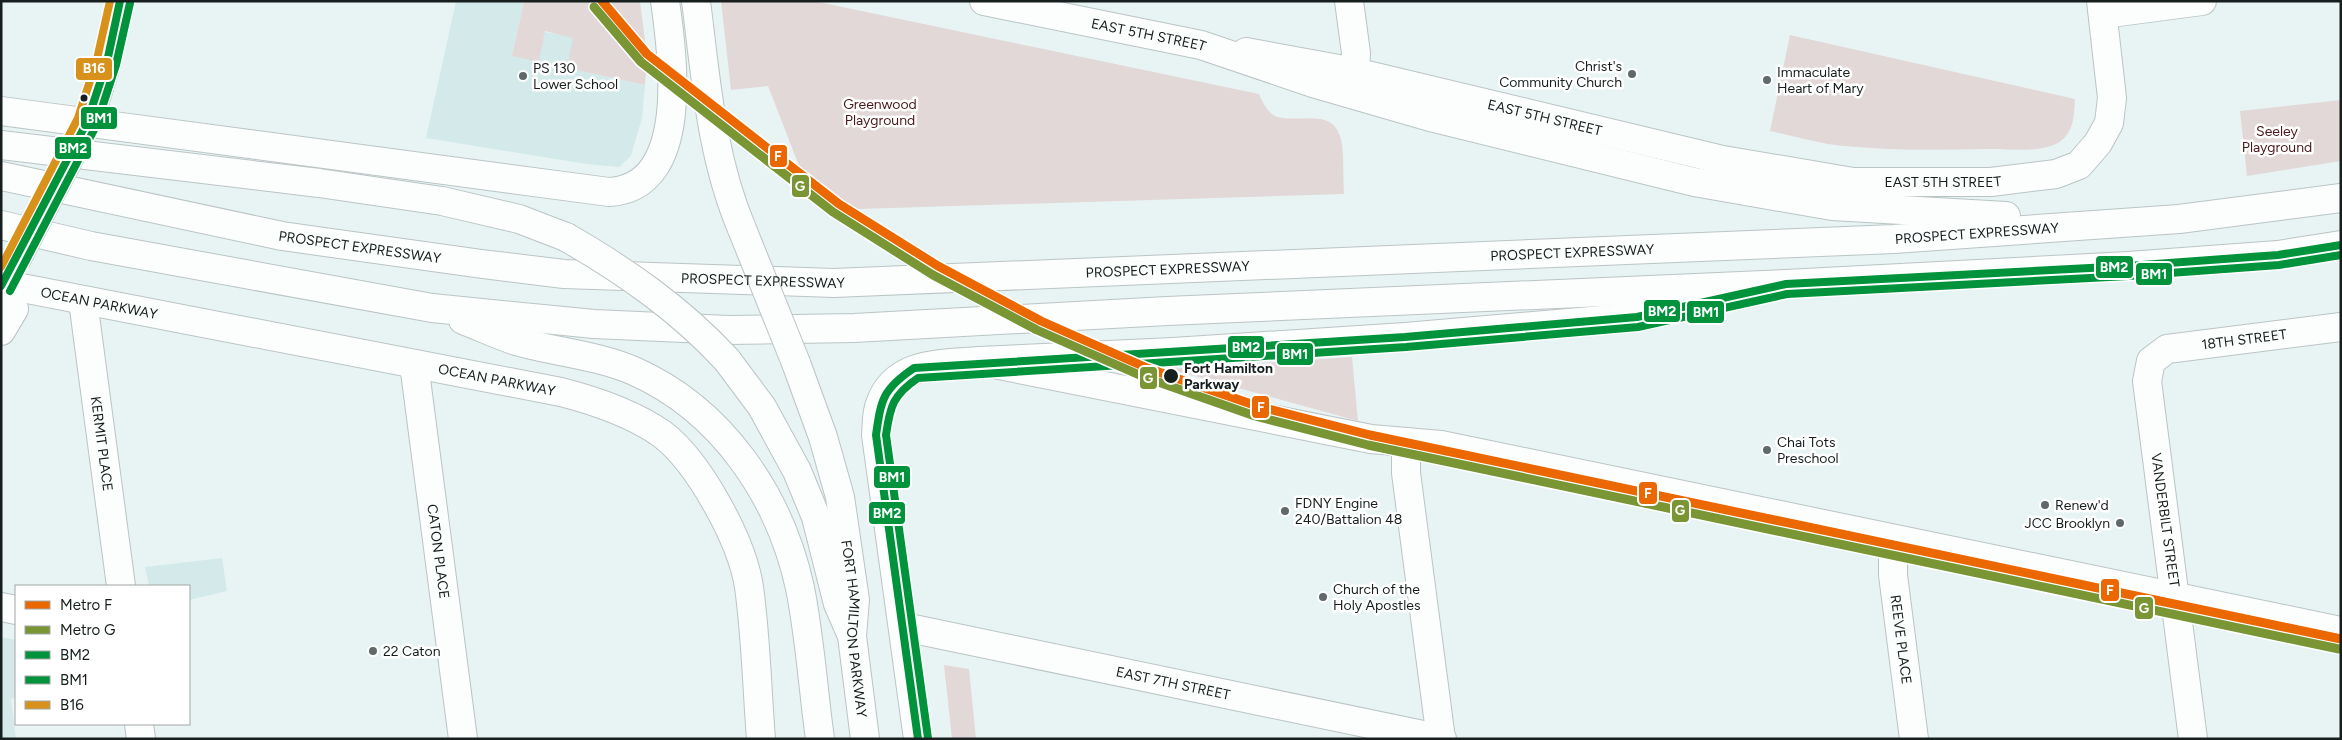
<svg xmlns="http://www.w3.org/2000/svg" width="2342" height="740" font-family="Figtree,sans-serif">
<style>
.built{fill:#d4eaea}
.green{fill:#e3d8d8}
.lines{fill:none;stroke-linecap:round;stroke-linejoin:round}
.minor-casing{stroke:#bbc4c4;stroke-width:30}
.major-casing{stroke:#bbc4c4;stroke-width:30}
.highway-casing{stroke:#bbc4c4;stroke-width:30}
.minor{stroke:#fcfdfd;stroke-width:28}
.major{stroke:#fcfdfd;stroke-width:28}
.highway{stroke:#fcfdfd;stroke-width:28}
.major-bridge-casing{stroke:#bbc4c4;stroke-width:30;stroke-linecap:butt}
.highway-bridge-casing{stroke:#bbc4c4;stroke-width:30;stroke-linecap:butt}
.major-bridge{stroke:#fcfdfd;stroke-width:28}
.highway-bridge{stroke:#fcfdfd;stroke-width:28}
.bus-1-casing{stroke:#fff;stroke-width:11}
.bus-2-casing{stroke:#fff;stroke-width:11}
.bus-3-casing{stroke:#fff;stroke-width:11}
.bus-1{stroke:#00933c;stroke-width:8}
.bus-2{stroke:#00933c;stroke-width:8}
.bus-3{stroke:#d8921b;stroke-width:8}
.metro-1-casing{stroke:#fff;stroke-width:12}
.metro-2-casing{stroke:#fff;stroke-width:12}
.metro-1{stroke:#eb6800;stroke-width:9}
.metro-2{stroke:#799534;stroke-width:9}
.poi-dot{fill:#606969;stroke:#fff;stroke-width:2}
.bus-dot{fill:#161e1e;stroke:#fff;stroke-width:2}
.labels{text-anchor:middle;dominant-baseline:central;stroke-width:5;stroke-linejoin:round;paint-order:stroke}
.street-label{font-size:14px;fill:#161e1e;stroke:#fff}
.poi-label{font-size:14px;fill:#161e1e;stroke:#fff;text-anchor:start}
.park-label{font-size:14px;fill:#4a171c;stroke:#fff}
.stop-label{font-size:14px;font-weight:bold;fill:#161e1e;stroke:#fff;text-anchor:start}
.line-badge{stroke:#fff;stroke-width:2}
.badge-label{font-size:14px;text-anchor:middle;font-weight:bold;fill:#fff}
</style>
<rect width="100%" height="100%" fill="#e8f4f4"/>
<path class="built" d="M456 1H524L512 56 545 32 574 37 568 68 645 85 642 118 631 156 619 167 586 164 426 138Z
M222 558 227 591 189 600V586H149L145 567Z
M1 637 16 640V698L11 699 16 739H1Z"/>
<path class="green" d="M524 1H640L647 57 645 85 567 68 573 38 545 31 539 62 512 56Z
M721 1H814L1259 94C1263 103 1268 114 1278 117 1303 123 1336 106 1342 144 1344 160 1343 178 1344 194L828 210 817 203 810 194 768 86 731 90Z
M1790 35 2075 99C2074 116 2074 133 2058 143 2039 153 2010 149 1990 149 1941 150 1893 151 1845 146 1820 144 1795 136 1770 131Z
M2341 100V161L2247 176 2240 111Z
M1352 357 1358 421 1169 369Z
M944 665 969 669 976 739H952Z"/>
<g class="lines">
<g class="minor-casing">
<g id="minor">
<path d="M1349 1 1356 53 1355 72"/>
<path d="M2103 14 2202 1"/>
<path id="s1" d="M1246 52 1355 72 1723 160 1853 182H1991L2056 174 2079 165 2098 143 2109 123 2112 98 2101 1"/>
<path d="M1 111 609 192C691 188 673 56 665 1"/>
<path id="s2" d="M1 284 561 392C596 401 632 413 662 434 699 462 742 541 749 587 756 637 757 689 761 739"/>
<path id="s3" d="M83 301 121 586"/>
<path id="s4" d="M414 364 463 739"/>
<path d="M1406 442V473L1441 739"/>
<path id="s5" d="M1893 540V575L1914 739"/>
<path d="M1 607 16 610"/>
<path id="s6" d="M904 627 1442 739"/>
<path d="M139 724 141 739"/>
<path d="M918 739 876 435C877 425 876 413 880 404 895 361 942 364 979 361L1371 439 1441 445 2341 631"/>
<path id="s7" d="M2193 739 2147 381 2151 361 2167 349 2341 327"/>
</g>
</g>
<g class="major-casing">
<g id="major">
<path d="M696 1C706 79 711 156 742 229"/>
<path id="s8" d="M796 363 823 437 840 497 855 600 852 636 865 739"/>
</g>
</g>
<g class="highway-casing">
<g id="highway">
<path id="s9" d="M984 1 1201 45 1313 83 1434 118 1694 182 1832 206 2006 216"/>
<path d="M80 137C101 94 110 48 120 1"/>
<path d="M1 145 319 183 442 201 519 219 566 237"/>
<path id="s10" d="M1 176 282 236 482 264 564 274 834 283 1894 239 2179 219 2341 198"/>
<path d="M1 225 91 246 432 308 594 324 728 330 854 328 1167 311 1786 284 2128 266 2278 255 2341 245"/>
<path d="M463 320C481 327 498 335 516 341 555 352 597 355 634 371 722 410 780 496 800 588 810 638 813 689 820 739"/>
<path d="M1 331 14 309 4 284"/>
<path d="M727 360 762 407 797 471 816 517 838 604 852 636"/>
<path d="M979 361 1173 352 1405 337 1637 317 1712 300"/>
</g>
</g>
<use href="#minor" class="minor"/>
<use href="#major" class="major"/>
<use href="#highway" class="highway"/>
<g class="major-bridge-casing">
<path id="major-bridge" d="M742 229 796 363"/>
</g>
<g class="highway-bridge-casing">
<path id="highway-bridge" d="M566 237C625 271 680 309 727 360
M16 260 80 137"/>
</g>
<use href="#major-bridge" class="major-bridge"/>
<use href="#highway-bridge" class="highway-bridge"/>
<g class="bus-1-casing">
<path id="bus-1" d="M1 286 87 122 107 62 120 1
M918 739 876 435C881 399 883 389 914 368L1405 337 1637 317 1786 284 2128 266 2278 255 2341 245"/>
</g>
<g class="bus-2-casing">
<path id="bus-2" d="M10 291 96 126 116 65 130 3
M928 738 886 435C890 406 893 395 918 378L1406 347 1638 327 1787 294 2129 276 2279 265 2341 255"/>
</g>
<g class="bus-3-casing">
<path id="bus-3" d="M1 267 78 118 97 59 110 1"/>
</g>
<use href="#bus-1" class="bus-1"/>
<use href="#bus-2" class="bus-2"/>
<use href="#bus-3" class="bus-3"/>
<g class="metro-1-casing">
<path id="metro-1" d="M602 1 647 54 839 204 938 266 1041 321 1147 368 1257 406 1370 435 2341 639"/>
</g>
<g class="metro-2-casing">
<path id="metro-2" d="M594 7 641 62 833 212 933 275 1037 330 1144 377 1255 416 1368 445 2339 649"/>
</g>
<use href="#metro-1" class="metro-1"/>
<use href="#metro-2" class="metro-2"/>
</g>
<g class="poi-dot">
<circle cx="1632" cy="74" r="5"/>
<circle cx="523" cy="76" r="5"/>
<circle cx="1767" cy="80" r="5"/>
<circle cx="1767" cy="450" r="5"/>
<circle cx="2045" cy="505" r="5"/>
<circle cx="1285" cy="511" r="5"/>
<circle cx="2120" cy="523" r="5"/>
<circle cx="1323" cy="597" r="5"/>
<circle cx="373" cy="651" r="5"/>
</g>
<g class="bus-dot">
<circle cx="84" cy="98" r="4.5"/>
<circle cx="1171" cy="376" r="8"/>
</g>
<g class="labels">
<g class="street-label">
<text stroke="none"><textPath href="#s9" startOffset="168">EAST 5TH STREET</textPath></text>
<text stroke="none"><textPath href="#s1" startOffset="306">EAST 5TH STREET</textPath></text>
<text stroke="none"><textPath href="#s1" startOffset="711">EAST 5TH STREET</textPath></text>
<text stroke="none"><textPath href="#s10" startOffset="1986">PROSPECT EXPRESSWAY</textPath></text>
<text stroke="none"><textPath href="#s10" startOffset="366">PROSPECT EXPRESSWAY</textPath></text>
<text stroke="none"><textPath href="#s10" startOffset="1581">PROSPECT EXPRESSWAY</textPath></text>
<text stroke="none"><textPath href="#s10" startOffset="1176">PROSPECT EXPRESSWAY</textPath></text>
<text stroke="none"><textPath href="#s10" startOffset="771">PROSPECT EXPRESSWAY</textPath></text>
<text stroke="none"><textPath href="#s2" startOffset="100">OCEAN PARKWAY</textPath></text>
<text stroke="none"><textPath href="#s7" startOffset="479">18TH STREET</textPath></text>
<text stroke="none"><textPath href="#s2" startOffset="505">OCEAN PARKWAY</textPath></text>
<text stroke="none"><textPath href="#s3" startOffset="144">KERMIT PLACE</textPath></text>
<text transform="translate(2165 520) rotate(82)">VANDERBILT STREET</text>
<text stroke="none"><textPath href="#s4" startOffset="189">CATON PLACE</textPath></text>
<text stroke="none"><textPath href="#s8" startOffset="274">FORT HAMILTON PARKWAY</textPath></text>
<text stroke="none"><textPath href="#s5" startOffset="100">REEVE PLACE</textPath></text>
<text stroke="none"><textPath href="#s6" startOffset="275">EAST 7TH STREET</textPath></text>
</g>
<g class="poi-label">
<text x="1622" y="66" text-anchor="end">Christ's<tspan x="1622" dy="16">Community Church</tspan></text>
<text x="533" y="68">PS 130<tspan x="533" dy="16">Lower School</tspan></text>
<text x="1777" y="72">Immaculate<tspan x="1777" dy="16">Heart of Mary</tspan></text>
<text x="1777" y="442">Chai Tots<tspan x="1777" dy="16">Preschool</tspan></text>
<text x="1295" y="503">FDNY Engine<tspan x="1295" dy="16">240/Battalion 48</tspan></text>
<text x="2055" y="505">Renew'd</text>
<text x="2110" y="523" text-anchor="end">JCC Brooklyn</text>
<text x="1333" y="589">Church of the<tspan x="1333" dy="16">Holy Apostles</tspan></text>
<text x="383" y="651">22 Caton</text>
</g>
<g class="park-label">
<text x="880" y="104">Greenwood<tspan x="880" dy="16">Playground</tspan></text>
<text x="2277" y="131">Seeley<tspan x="2277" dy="16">Playground</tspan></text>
</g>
<g class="stop-label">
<text x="1184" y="368">Fort Hamilton<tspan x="1184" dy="16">Parkway</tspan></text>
</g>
</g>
<g class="line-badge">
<rect x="75" y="57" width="38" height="24" rx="5" fill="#d8921b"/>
<rect x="80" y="106" width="38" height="24" rx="5" fill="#00933c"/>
<rect x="54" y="136" width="38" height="24" rx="5" fill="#00933c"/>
<rect x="769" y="144" width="19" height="24" rx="5" fill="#eb6800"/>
<rect x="791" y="174" width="19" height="24" rx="5" fill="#799534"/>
<rect x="2095" y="255" width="39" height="24" rx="5" fill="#00933c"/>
<rect x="2135" y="262" width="38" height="24" rx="5" fill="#00933c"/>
<rect x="1643" y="299" width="38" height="24" rx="5" fill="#00933c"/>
<rect x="1686" y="300" width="39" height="24" rx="5" fill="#00933c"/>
<rect x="1227" y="335" width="38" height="24" rx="5" fill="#00933c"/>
<rect x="1276" y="342" width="38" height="24" rx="5" fill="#00933c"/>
<rect x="1139" y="366" width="19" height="24" rx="5" fill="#799534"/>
<rect x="1251" y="395" width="19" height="24" rx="5" fill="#eb6800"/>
<rect x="873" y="465" width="38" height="24" rx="5" fill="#00933c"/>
<rect x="1638" y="481" width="20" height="24" rx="5" fill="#eb6800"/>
<rect x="1671" y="499" width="19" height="24" rx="5" fill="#799534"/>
<rect x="868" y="501" width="38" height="24" rx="5" fill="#00933c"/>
<rect x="2100" y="578" width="20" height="24" rx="5" fill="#eb6800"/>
<rect x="2134" y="596" width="20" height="24" rx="5" fill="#799534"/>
</g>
<g class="badge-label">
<text x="94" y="73">B16</text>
<text x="99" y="123">BM1</text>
<text x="73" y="153">BM2</text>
<text x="778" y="161">F</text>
<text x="800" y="191">G</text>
<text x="2114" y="272">BM2</text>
<text x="2154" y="279">BM1</text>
<text x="1662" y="316">BM2</text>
<text x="1706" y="317">BM1</text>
<text x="1246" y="352">BM2</text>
<text x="1295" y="359">BM1</text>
<text x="1148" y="383">G</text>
<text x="1261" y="412">F</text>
<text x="892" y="482">BM1</text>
<text x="1648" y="498">F</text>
<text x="1680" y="515">G</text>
<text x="887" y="518">BM2</text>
<text x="2110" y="595">F</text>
<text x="2144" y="613">G</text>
</g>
<rect width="2342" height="740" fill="none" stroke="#161e1e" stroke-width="5"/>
<rect x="15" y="585" width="175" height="140" fill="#ffffff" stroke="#a2a5a5"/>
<rect x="25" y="601" width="25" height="8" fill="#eb6800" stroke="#a2a5a5"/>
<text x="60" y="610" font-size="15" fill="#161e1e">Metro F</text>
<rect x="25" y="626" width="25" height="8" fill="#799534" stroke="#a2a5a5"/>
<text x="60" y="635" font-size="15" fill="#161e1e">Metro G</text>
<rect x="25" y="651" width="25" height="8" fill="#00933c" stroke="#a2a5a5"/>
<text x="60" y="660" font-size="15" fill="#161e1e">BM2</text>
<rect x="25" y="676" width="25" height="8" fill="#00933c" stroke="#a2a5a5"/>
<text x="60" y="685" font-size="15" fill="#161e1e">BM1</text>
<rect x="25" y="701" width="25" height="8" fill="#d8921b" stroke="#a2a5a5"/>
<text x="60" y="710" font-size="15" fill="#161e1e">B16</text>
</svg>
